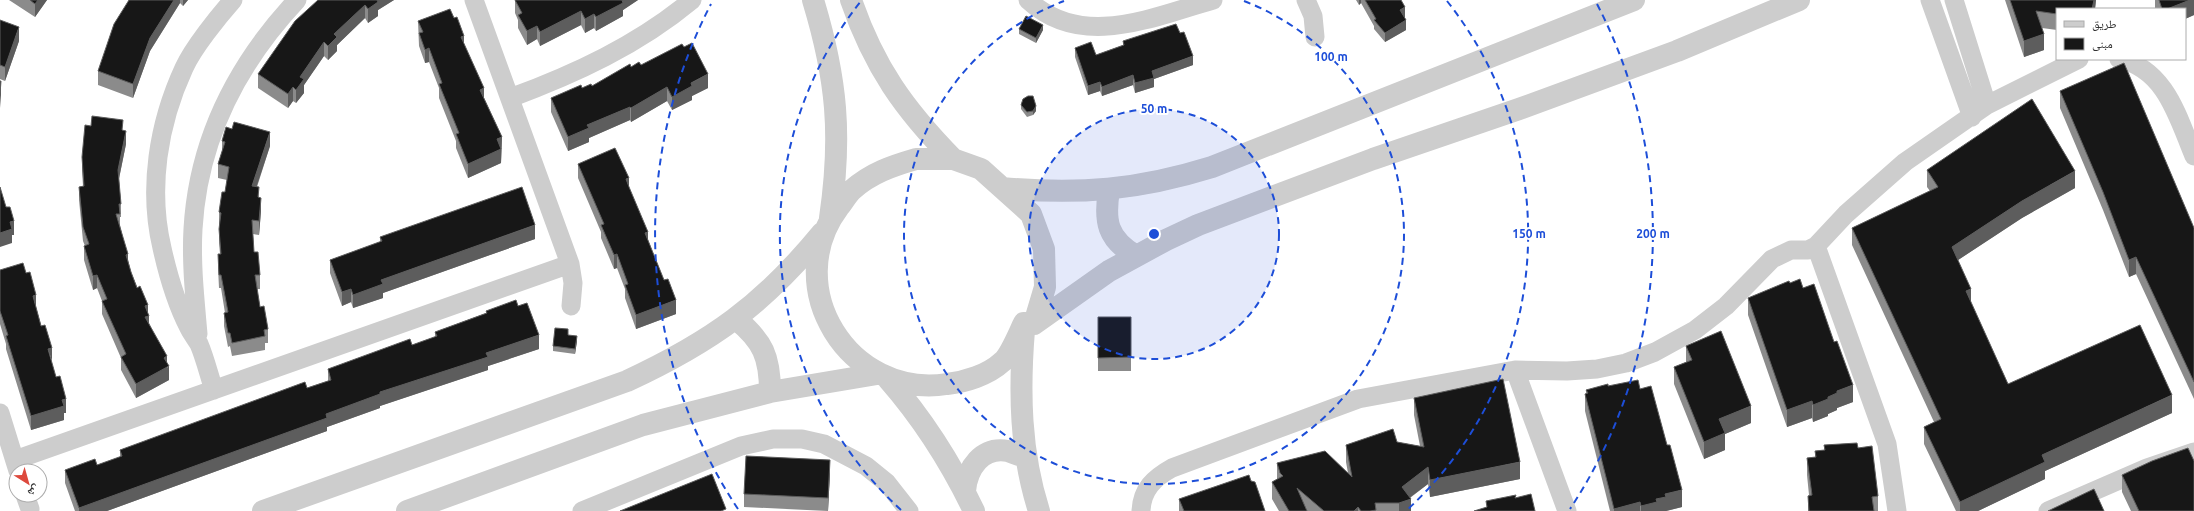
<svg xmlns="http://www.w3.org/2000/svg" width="2194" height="511" font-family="Ubuntu,'Noto Naskh Arabic',sans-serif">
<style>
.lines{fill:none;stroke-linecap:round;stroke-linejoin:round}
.minor{stroke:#cdcdcd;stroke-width:19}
.tertiary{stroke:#cdcdcd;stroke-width:22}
.wall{fill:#8b8b8b}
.shaded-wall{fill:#5d5d5d}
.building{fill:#171717;stroke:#5d5d5d}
.ring{fill:none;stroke:#1d4ed8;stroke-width:2;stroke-dasharray:7 5}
.centre{fill:#1d4ed8;stroke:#fff;stroke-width:2}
.ring-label{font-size:12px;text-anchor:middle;font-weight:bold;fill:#1d4ed8;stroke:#fff;stroke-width:4;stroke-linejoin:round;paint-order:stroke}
</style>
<rect width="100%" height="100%" fill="#fff"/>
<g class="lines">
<path class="minor" d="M474 0 570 264 573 283 571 306
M1028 0C1082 50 1152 17 1213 0
M1306 0 1313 16 1315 37
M1930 0 1972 117
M1954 0 1987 105
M2119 59C2166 69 2178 118 2194 156
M510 98C575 74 638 45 692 0
M1816 246 1887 444 1897 511
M198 334C195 299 191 264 193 229 198 140 237 64 297 0
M1515 370 1567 511
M214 390C209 375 205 358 199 344 196 339 192 334 189 328 177 305 168 275 162 248 148 189 158 124 184 68 193 48 218 17 233 0
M0 413 18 471
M15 460 570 264
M25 495 30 509
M582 511 741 446 773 439H802L824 444 866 466 887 483 909 511
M1141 511C1142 489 1154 478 1172 468L1358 399 1515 370 1567 371 1597 369 1626 363 1655 352 1695 330 1726 306 1772 259 1791 250H1808L1816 246 1846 214 1905 162 1987 105 2079 59
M2048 511 2147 468 2194 452"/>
<path class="tertiary" d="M813 0C837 79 842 136 830 218
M851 0C874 67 904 109 953 159
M916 159H953L981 169 1031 214 1044 249 1045 287 1034 324 1024 323C1019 333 1010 356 1002 362 988 375 965 382 947 384 849 399 779 287 839 207 843 202 847 195 852 190 871 173 892 166 916 159Z
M1002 188C1079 195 1138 190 1212 167L1634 0
M1109 190C1104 221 1107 239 1136 256
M736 319C763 341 770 357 770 392
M1034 324 1109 271 1166 240 1198 225 1373 159 1519 109 1677 51 1799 0
M1024 330C1019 391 1020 452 1039 511
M888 379C923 419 951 463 974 511
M965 491C967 468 982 446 1008 451 1014 453 1020 456 1026 457
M263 511 627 381C711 342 763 305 822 233
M407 511 643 425 770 392 877 374"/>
</g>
<path class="wall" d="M9 0H47L35 17Z
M129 0H188L183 6 180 3 150 51 133 98 98 85V71Z
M318 0H394L378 10V16L368 23 365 18 337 45V51L328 60 324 56 304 85V93L296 103 293 101 288 108 258 88V74Z
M515 0H638L623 10V16L596 31 594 28 585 33 581 25 540 46 537 39 527 45 518 28V20L515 13Z
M1356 0H1401L1405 17 1406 30 1385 42 1374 29V26L1361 3 1359 5Z
M2005 0H2096L2095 9H2057V30L2042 28 2044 50 2024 57Z
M2155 0H2194V15L2185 19V9H2155Z
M0 20 19 41 5 81 0 79Z
M418 21 464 44 484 98 502 137 501 163 468 178 456 148V141L439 98V88L429 62 425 63 419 46Z
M1019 29 1043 30 1036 43 1019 34Z
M1123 41 1193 65 1154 79V87L1135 93 1133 85 1102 96 1100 91 1088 95 1075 57V48L1096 55 1123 45Z
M641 65 708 88 692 96V100L672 110 667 101 631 122 630 120 589 138V142L568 151 551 112V98L582 88 592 86 631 67Z
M2060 91 2194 228V399L2136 274 2129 277 2103 210 2060 108Z
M1021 105 1036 111 1033 115 1027 117 1021 109Z
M123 130 126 144 119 179 121 204V217H120V225L131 272 148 313 149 323 167 363 169 380 136 398 121 370V358L102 314V301L97 288 93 290 84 260V246H85L83 241 79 200V187L83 186 82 171V157Z
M222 141 270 146 257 187 261 211 259 235 253 234 254 252 260 275V289H257L260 307 268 329V343H265V350L232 356 230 346 228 347 224 326V313H225L221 288H219L218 268V254H220L219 243V212L225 192 227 180 218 178V164L222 151Z
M578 164 629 189 676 314 636 329 625 298V289L617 268 614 269 601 238V232L578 178Z
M1927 170 2075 188 2022 218 1958 260 1971 304 2008 384 2172 413 2045 471V479L1978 511H1956L1924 444V427L1934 422 1852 245V228L1930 191 1927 187Z
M380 237 535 239 383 293V298L353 308 351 302 342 306 330 273V260L380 242Z
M0 270 36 307 66 413H64V420L31 430 6 349V344L0 324Z
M1790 283 1803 288 1853 402 1837 408V410L1828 414V416L1813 422 1812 418 1787 427 1748 315V298Z
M518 306 539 349 488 366V370L380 406V408L327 427V431L107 511H75L65 483V470L97 465 120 457V450L307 388 328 381V369L412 345 435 337V332L486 313V311Z
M1098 317H1131V371H1098Z
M568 335 577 341 575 354 553 351V346Z
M1686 346 1751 423 1725 434V450L1704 459 1674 384V367L1686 362Z
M1608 386 1640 389 1682 507 1666 511H1610L1585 411V394H1586V390Z
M1414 398 1520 479 1430 497 1428 484 1410 498 1411 511H1279L1272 499V482L1277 479V463L1348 473 1346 462V445L1397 442 1420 446 1414 415Z
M1824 445 1858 448 1878 496V511H1808V496L1809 495 1807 475V458L1815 457V451L1824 450Z
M830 473 828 511 744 507V494Z
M2122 475 2194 511H2131L2122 492Z
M1251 481 1265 511H1179V499Z"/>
<path class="shaded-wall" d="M38 0H47L35 17V4Z
M174 0H180V3L150 51 133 98V84L150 38Z
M183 0H188L183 6Z
M376 0H394L378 10V16L368 23V9Z
M621 0H638L623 10V16L596 31V17Z
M1359 0H1361V3L1359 5Z
M2094 0H2096L2095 9H2092Z
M2190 0H2194V15L2185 19V9H2167Z
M365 5V18L337 45V51L328 60V46L334 34Z
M1405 7V17L1400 20V10Z
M581 11V25L540 46V32Z
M594 14V28L585 33V19Z
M1406 20V30L1385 42V33Z
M1043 25V30L1036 43V38Z
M537 26V39L527 45V31Z
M19 27V41L5 81V67Z
M2044 34V50L2024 57V41Z
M464 36V50L461 37Z
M324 42V56L304 85V93L296 103V90L300 77Z
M429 48V62L425 63V50Z
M1193 56V65L1154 79V87L1135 93V83L1152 71Z
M708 74V88L692 96V100L672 110V97L691 83Z
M1133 75V85L1102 96V87Z
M1 81V95L0 108V94Z
M1100 82V91L1088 95V86Z
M293 87V101L288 108V94Z
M667 87V101L631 122V108Z
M484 88V101L480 90Z
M1036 106V111L1033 115V111Z
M630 107V120L589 138V142L568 151V137L587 125Z
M126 131V144L118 183V170Z
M270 132V146L252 200V186Z
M502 137 501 163 468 178V164L497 139Z
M2075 171V188L2022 218 1952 264V247L2022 201Z
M629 178V192L626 179Z
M261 198V211L259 235V221Z
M14 221V235H12V243L0 247V233L10 222Z
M535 225V239L383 293V298L353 308V295L381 280Z
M648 232V245L645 233Z
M128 254V268L126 255Z
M617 254V268L614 269V255Z
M2136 257V274L2129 277V260Z
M97 275V288L93 290V276Z
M351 289V302L342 306V292Z
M1971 289V306L1966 291Z
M36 295V308L33 296Z
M676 300V314L636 329V315Z
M148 305V316H149V329L145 330V306Z
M539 335V349L488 366V370L380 406V408L327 427V431L107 511H79V508L380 392 486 353Z
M577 336V341L575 354V349Z
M52 348V361L48 349Z
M167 356V368L169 366V380L136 398V384L164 358Z
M1853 385V402L1837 408V410L1828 414V416L1813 422V405L1837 391Z
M2172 395V413L2045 471V479L1978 511H1960V502L2042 455Z
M66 399V413H64V420L31 430V416L62 400Z
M1812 401V418L1787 427V410Z
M1751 406V423L1725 434V450L1704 459V442L1719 419Z
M830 460V473L828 511V498Z
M1520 462V479L1430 497V480Z
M1428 467V484L1405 501 1411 499V511H1399V503L1402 487Z
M1682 490V507L1666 511H1641V506L1656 499 1665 494Z
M1640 502V511H1614V509Z
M1358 507V511H1354Z"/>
<path class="building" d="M30 0H38L35 4Z
M129 0H174L150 38 133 84 98 71 114 24Z
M318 0H377L378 2 368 9 365 5 334 34 337 37 328 46 324 42 300 77 304 79 296 90 293 87 288 94 258 74 295 21Z
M515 0H622L623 3 596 17 594 14 585 19 581 11 540 32 537 26 527 31 518 15 522 13Z
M1365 0H1401L1405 7 1400 10 1406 20 1385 33 1374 20 1376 19Z
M2010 0H2094L2092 9H2057V14L2036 11 2044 34 2024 41Z
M2159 0H2190L2167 9H2162Z
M450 9 454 18 457 17 464 36 461 37 484 88 480 90 502 137 497 139 501 149 468 164 456 134 459 133 439 84 442 83 429 48 425 50 419 33 423 32 418 21Z
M1026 16 1043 25 1036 38 1019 29Z
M0 20 19 27 5 67 0 65Z
M1176 24 1180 33 1184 32 1193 56 1152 71 1154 78 1135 83 1133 75 1102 87 1100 82 1088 86 1075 48 1091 42 1096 55 1124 45 1123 41Z
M692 43 708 74 691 83 692 86 672 97 667 87 631 108 630 107 587 125 589 128 568 137 551 98 581 85 582 88 591 84 592 86 630 64 631 67 639 62 641 65 682 44 684 47Z
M2124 63 2194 228V382L2136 257 2129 260 2103 192 2060 91Z
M0 81H1L0 94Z
M1028 96H1033L1036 106 1033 111 1027 112 1021 105 1023 99Z
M2032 99 2075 171 2022 201 1952 247 1971 289 1966 291 2008 384 2140 325 2172 395 2042 455 2045 462 1960 502 1924 427 1941 419 1852 228 1938 187 1927 170Z
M92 116 123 120 122 130 126 131 118 170 121 204H119L120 214H116L128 254 126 255 131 272 137 288 140 286 148 305 145 306 149 316 145 317 167 356 164 358 169 366 136 384 121 357 126 354 102 301 107 299 97 275 93 276 84 246 89 244 83 227 79 187 84 186 82 157 85 125 91 126Z
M234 122 270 132 252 186 259 187 258 197 261 198 259 221 252 220 254 252H258L260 275H255L260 307 264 306 268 329 264 330 265 336 232 343 230 333H228L224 313 228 312 221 275H219L218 254H221L219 229 221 213 219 212 222 192H225L229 167 218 164 225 142 222 141 226 127 232 129Z
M615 148 629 178 626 179 629 187 648 232 645 233 664 280 668 279 676 300 636 315 625 285 628 284 617 254 614 255 601 225 604 224 578 164Z
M0 187 6 207H10L14 221 10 222 12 229 0 233Z
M522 187 535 225 381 280 383 284 353 295 351 289 342 292 330 260 382 241 380 237Z
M23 263 26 273 30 272 36 295 33 296 41 326 45 325 52 348 48 349 56 377 60 376 66 399 62 400 64 406 31 416 6 336 8 335 0 311V270Z
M1800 279 1803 288 1814 284 1834 342 1837 341 1853 385 1837 391V393L1828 397V399L1813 405 1812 401 1787 410 1748 298 1789 281 1790 283Z
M516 300 518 306 527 303 539 335 486 353 488 357 380 392V394L326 414 327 418 79 508 65 470 95 459 97 465 122 456 120 450 305 382 307 388 331 380 328 369 410 339 412 345 437 336 435 332 487 313 486 311Z
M1098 317H1131V357L1098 358Z
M555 328 568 329V335L577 336 575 349 553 346Z
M1721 331 1751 406 1719 419 1725 433 1704 442 1674 367 1692 360 1686 346Z
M1503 379 1520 462 1430 480 1428 467 1402 487 1411 499 1399 503H1375L1376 510 1370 511H1361L1358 507 1354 511H1324L1297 488 1307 511H1289L1272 482 1283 476 1280 473 1277 463 1325 451 1352 477 1346 445 1393 429 1397 442 1424 447 1414 398Z
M1638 380 1640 389 1651 386 1667 445H1670L1682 490 1665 494 1666 497 1656 499 1657 502 1641 506 1640 502 1614 509 1585 394 1588 393 1586 390 1608 384V386Z
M1857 443 1858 448 1872 446 1878 496 1872 497 1874 511H1809L1808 496 1812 495 1807 458 1816 457 1815 451 1825 450 1824 445Z
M2188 448 2194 461V511H2139L2122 475 2152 461Z
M746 456 830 460 828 498 744 494Z
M712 474 726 509 721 511H620Z
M1249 475 1251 481 1255 482 1265 511H1184L1179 499Z
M2094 489 2104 511H2048Z
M1531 494 1535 511H1474L1487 507 1486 501 1516 495 1515 498Z"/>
<circle cx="1154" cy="234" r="125" fill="#1d4ed8" fill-opacity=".12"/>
<g class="ring">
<circle cx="1154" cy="234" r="125"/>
<path d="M1244 1A250 250 0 1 1 1064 1"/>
<path d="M901 510A375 375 0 0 1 861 1M1447 1A375 375 0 0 1 1407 510"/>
<path d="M738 509A499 499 0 0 1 711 4M1597 4A499 499 0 0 1 1570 509"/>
</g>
<circle cx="1154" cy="234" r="6" class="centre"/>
<g class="ring-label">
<text x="1331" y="61">100 m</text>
<text x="1154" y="113">50 m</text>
<text x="1529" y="238">150 m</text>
<text x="1653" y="238">200 m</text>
</g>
<rect x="2056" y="8" width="130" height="52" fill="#ffffff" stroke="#acacac"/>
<rect x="2064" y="21" width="20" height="6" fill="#cdcdcd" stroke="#acacac"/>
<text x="2092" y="28" font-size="12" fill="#303030">طريق</text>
<rect x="2064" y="38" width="20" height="12" fill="#171717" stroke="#acacac"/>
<text x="2092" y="48" font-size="12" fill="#303030">مبنى</text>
<g transform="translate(28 483) rotate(143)"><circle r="19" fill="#ffffff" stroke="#acacac"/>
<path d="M0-3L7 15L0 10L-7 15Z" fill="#dd493d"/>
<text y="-6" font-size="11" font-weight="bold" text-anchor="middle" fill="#303030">ش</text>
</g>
</svg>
